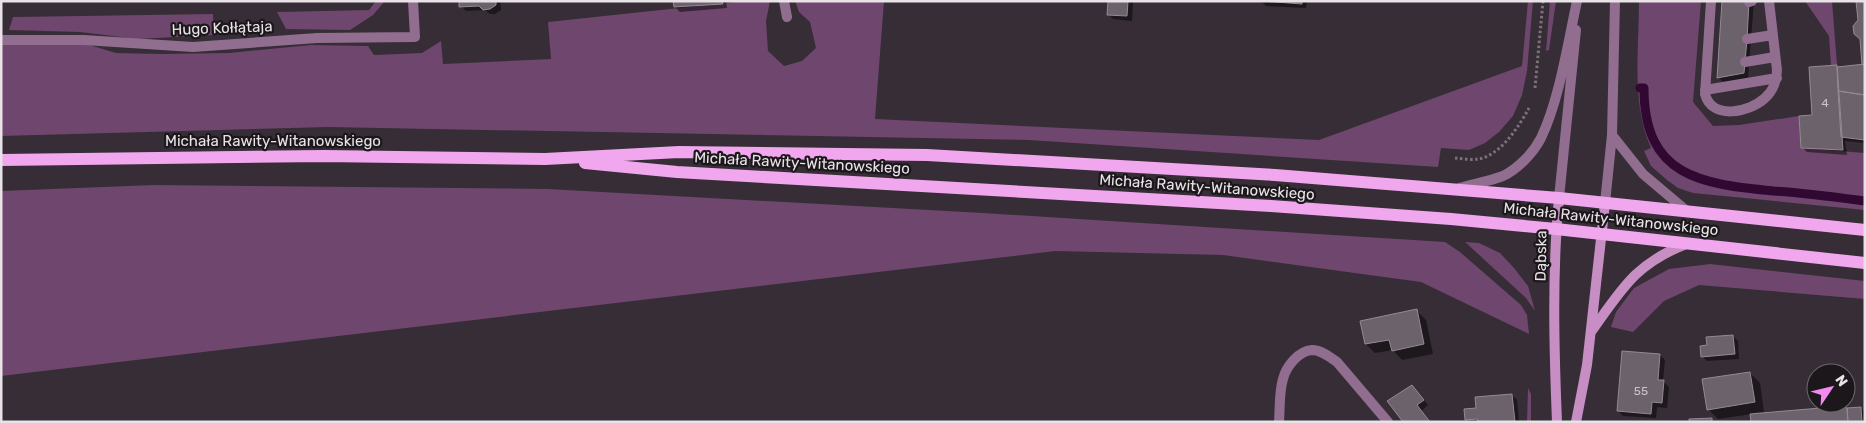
<svg xmlns="http://www.w3.org/2000/svg" width="1866" height="423" font-family="Rubik,sans-serif">
<style>
.green{fill:#6f466d}
.shadow{fill:#0007}
.lines{fill:none;stroke-linecap:round;stroke-linejoin:round}
.stream{stroke:#310831;stroke-width:9}
.building{fill:#6c626c;stroke:#948994}
.path{stroke:#7b737a;stroke-width:3;stroke-dasharray:2.5 2.5;stroke-linecap:butt}
.service{stroke:#916d8f;stroke-width:10}
.minor{stroke:#916d8f;stroke-width:10}
.tertiary{stroke:#916d8f;stroke-width:10}
.secondary{stroke:#c78ec4;stroke-width:10}
.primary{stroke:#f1a7ee;stroke-width:12}
.labels{text-anchor:middle;dominant-baseline:central;stroke-width:4.5;stroke-linejoin:round;paint-order:stroke}
.number-label{font-size:12px;fill:#cac3c9}
.street-label{font-size:15px;fill:#e9e3e8;stroke:#1b171b}
</style>
<rect width="100%" height="100%" fill="#362d36"/>
<path class="green" d="M376 1H385L373 15 350 30 286 29 277 12 369 10Z
M745 1H770L766 21 768 51 784 66 802 61 816 48 810 22 799 12 795 1H884L875 119 1319 140 1522 66 1528 1H1533L1527 71 1522 95 1513 116 1499 132 1485 143 1469 150 1441 148 1438 167 1029 140 328 127 1 136V45L83 43 116 53 161 54 229 53 311 45 368 46 374 55 422 53 441 41 443 64 551 59 548 22Z
M1550 1H1556L1549 50 1546 51Z
M1639 1H1701L1693 102 1713 126 1739 125 1799 116 1801 148 1865 153V210L1693 193 1678 188 1667 180 1651 166 1644 151 1651 148C1631 103 1639 49 1639 1Z
M1805 1H1832L1837 65 1831 66 1829 36Z
M213 14 214 35 137 39 80 32 9 30 13 17Z
M154 185 548 189 983 213 1445 242 1460 252 1521 305 1527 315 1529 334 1421 282 1223 255 1055 251 1 376V191Z
M1465 242 1479 243 1500 253 1514 268 1528 286 1535 311 1526 298Z
M1710 264 1865 281V299L1699 285 1664 301 1633 332 1611 327 1616 312 1634 288 1669 269Z
M1528 388 1531 394V422H1527Z"/>
<path class="shadow" d="M460 1H500L501 10 495 14H490L485 10 466 11 461 6Z
M674 1H726L727 8 680 12 675 7Z
M1109 1H1133L1132 21 1113 19 1108 14Z
M1261 1H1307L1306 8 1266 6Z
M1724 1H1754L1748 78 1723 82 1718 77Z
M1865 1V143L1845 141 1847 155 1807 152 1802 147 1813 116 1838 68 1864 66 1859 20Z
M1416 310 1426 320 1433 354 1402 360 1393 350 1375 353 1366 344Z
M1733 336 1738 341 1739 359 1707 361 1702 356Z
M1660 355 1665 360 1663 381 1669 387 1667 408 1657 407 1656 418 1623 416 1618 411Z
M1750 373 1760 383 1764 412 1754 413V415L1861 408 1865 412V422H1752V414L1718 419 1708 409Z
M1417 392 1428 405 1421 411 1430 422H1405Z
M1512 395 1517 400 1519 422H1468L1466 419 1478 409Z"/>
<g class="lines">
<path class="stream" d="M1640 88H1644C1644 177 1701 184 1774 191 1804 193 1834 197 1865 201"/>
</g>
<path class="building" d="M459 1H496V5L490 9 483 10 479 6 459 7Z
M673 1H722L723 4 674 7Z
M1108 1H1128L1127 16 1107 15Z
M1262 1H1289V3Z
M1289 1H1302V4L1289 3Z
M1722 1H1749L1747 39 1744 73 1717 78Z
M1856 1H1865V64L1862 65 1860 39 1854 34 1853 26 1858 20Z
M1865 64V95L1838 91 1837 67Z
M1837 65 1843 150 1801 148 1799 116 1812 115 1809 67Z
M1838 91 1865 95V140L1841 137Z
M1417 309 1424 344 1392 351 1389 340 1365 344 1360 321Z
M1733 335 1735 354 1701 357 1700 346 1707 345 1706 337Z
M1622 351 1660 354 1658 380H1664L1662 403 1652 402 1651 414 1617 411Z
M1750 372 1755 402 1707 410 1702 379Z
M1412 385 1424 400 1417 405 1430 422H1403L1387 401Z
M1512 394 1515 422H1478L1477 419 1465 420 1464 409 1476 408 1475 397Z
M1844 406 1847 408 1848 422H1751L1750 414Z
M1861 407 1862 422H1848L1847 408Z
M1712 418V422H1689V419Z"/>
<g class="lines">
<path class="path" d="M1535 88 1543 1
M1455 158C1463 159 1472 160 1479 159 1502 154 1519 126 1529 108"/>
<path class="service" d="M1711 1 1705 94C1712 121 1750 112 1765 98 1773 91 1777 80 1777 70L1769 1
M1749 2 1752 1
M1747 39 1773 35
M1745 62 1775 57
M1705 90 1777 78"/>
<path class="minor" d="M784 1 787 17
M1 40H84L193 47 317 38 415 37 413 1
M1279 422C1280 408 1279 392 1283 379 1286 367 1298 351 1312 350 1321 350 1330 357 1337 362L1388 422"/>
<path class="tertiary" d="M1612 135 1643 174 1688 212
M1459 188C1473 184 1490 181 1503 176 1518 169 1534 152 1541 138 1559 101 1568 43 1577 1
M1559 198 1576 30
M1605 203 1612 135 1615 1"/>
<path class="secondary" d="M1591 332C1622 289 1635 264 1686 244
M1557 422C1554 348 1552 272 1559 198
M1576 422 1587 365 1605 203"/>
<path class="primary" d="M1 160 324 156 545 159 679 152 927 155 1275 175 1559 198 1865 230
M585 163 677 172 1271 206 1451 219 1556 229 1865 263"/>
</g>
<g class="labels">
<g class="number-label">
<text x="1825" y="103">4</text>
<text x="1641" y="391">55</text>
</g>
<g class="street-label">
<text transform="translate(222 28) rotate(-2)">Hugo Kołłątaja</text>
<text x="273" y="141">Michała Rawity-Witanowskiego</text>
<text transform="translate(802 163) rotate(3)">Michała Rawity-Witanowskiego</text>
<text transform="translate(1207 187) rotate(4)">Michała Rawity-Witanowskiego</text>
<text transform="translate(1611 219) rotate(6)">Michała Rawity-Witanowskiego</text>
<text transform="translate(1541 256) rotate(-89)">Dąbska</text>
</g>
</g>
<rect width="1866" height="423" fill="none" stroke="#e9e3e8" stroke-width="5"/>
<g transform="translate(1831 388) rotate(55)"><circle r="24" fill="#1b171b" stroke="#6d696d"/>
<path d="M0-4L9 19L0 12L-9 19Z" fill="#f489f0"/>
<text y="-8" font-size="14" font-weight="bold" text-anchor="middle" fill="#e9e3e8">N</text>
</g>
</svg>
